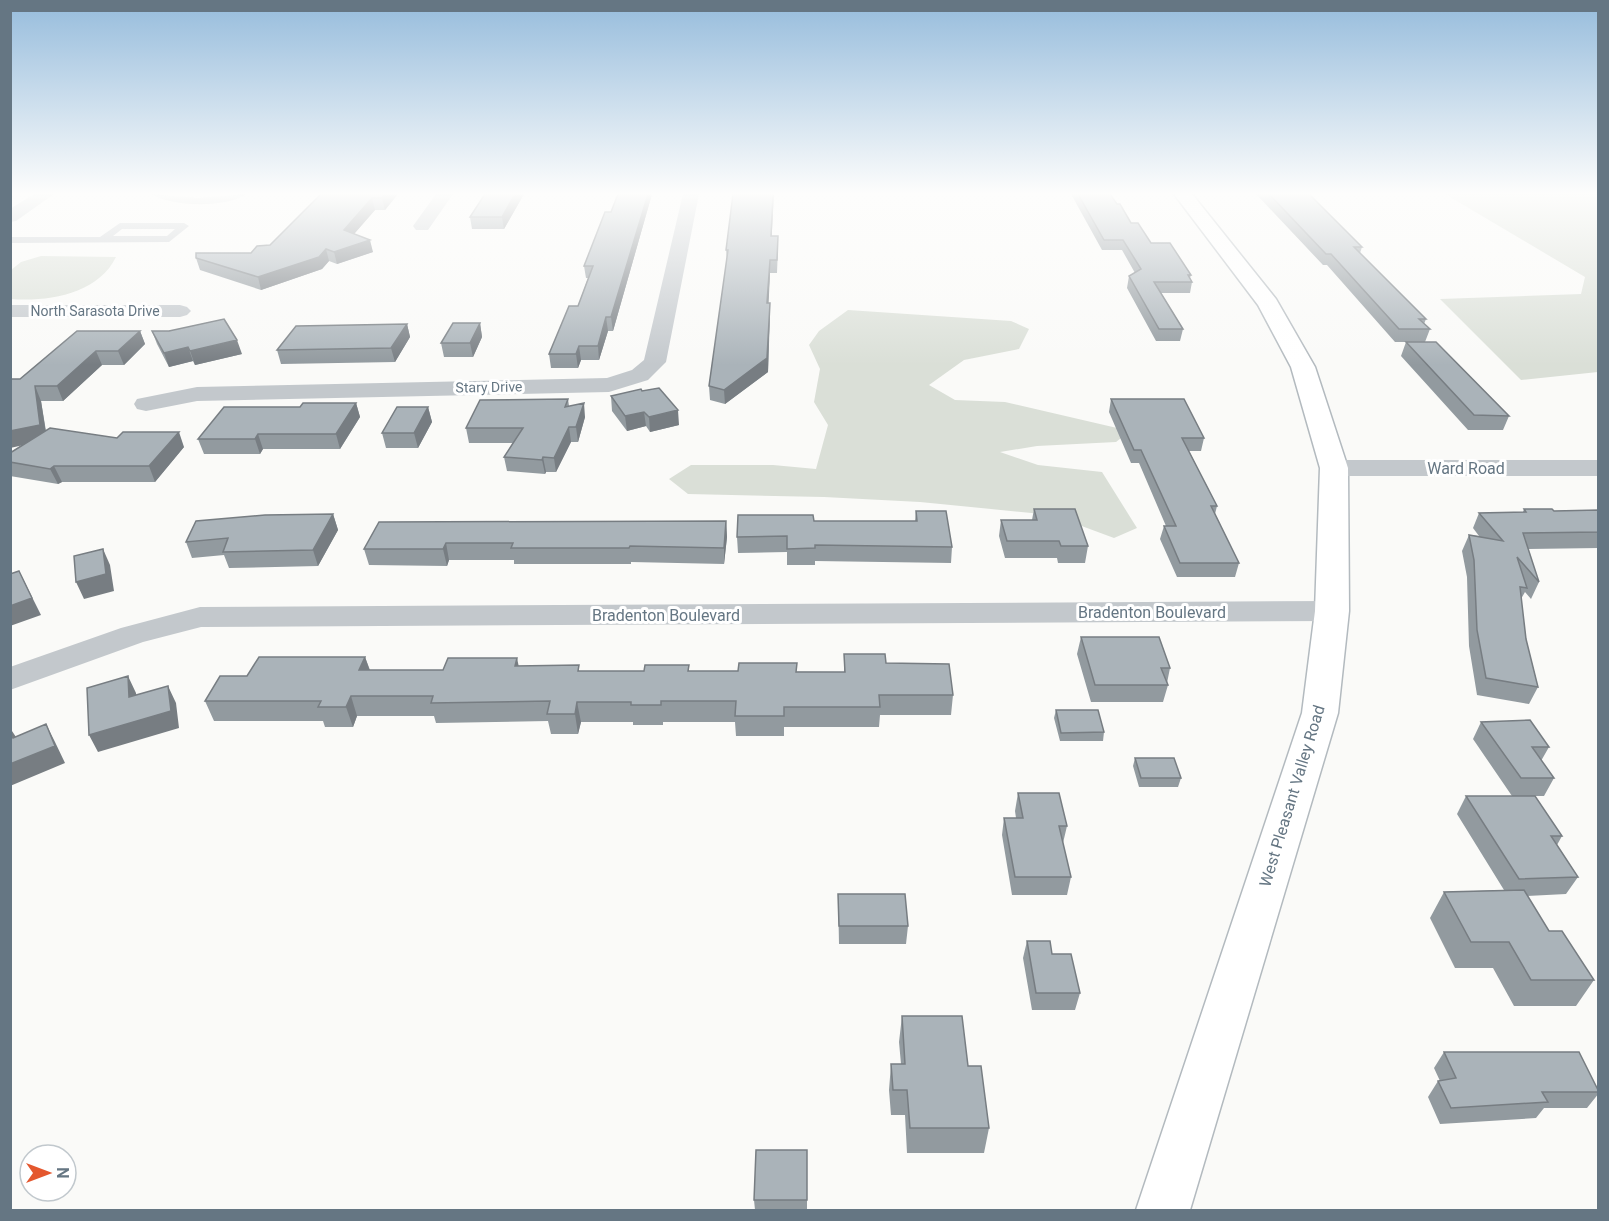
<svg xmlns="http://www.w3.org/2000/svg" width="1609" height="1221" font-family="Roboto,sans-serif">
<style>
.green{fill:#dadfd7}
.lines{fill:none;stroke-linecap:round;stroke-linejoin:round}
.secondary-casing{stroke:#b3babf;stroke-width:3}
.service{fill:#c3c8cc;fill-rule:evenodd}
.minor{fill:#c3c8cc;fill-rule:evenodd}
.secondary{fill:#fff;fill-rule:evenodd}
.wall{fill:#929a9f}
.shaded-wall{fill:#777d82}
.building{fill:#aab3b9;stroke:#777d82;stroke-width:1.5}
.labels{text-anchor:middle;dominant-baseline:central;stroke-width:6;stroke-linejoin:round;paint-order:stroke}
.far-street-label{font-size:14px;fill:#657683;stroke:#fff}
.street-label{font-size:16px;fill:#657683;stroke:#fff}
</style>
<rect width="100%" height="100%" fill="#fafaf8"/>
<path class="green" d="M1445 194H1598V372L1521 380 1440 299 1581 294 1585 277Z
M41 256 116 257C98 294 48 302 11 299V270L21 262Z
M848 310 1011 321 1029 329 1019 349 964 360 929 385 955 400 1005 402 1130 431 1116 442 1037 446 1000 452 1038 465 1102 472 1137 528 1114 538 1052 515 920 502 824 497 688 494 669 479 691 465H773L816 469 828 425 814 402 820 369 809 345 819 331Z"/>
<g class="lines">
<g class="secondary-casing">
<path id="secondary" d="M1174 194H1192L1276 299 1315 367 1348 468 1349 611 1338 713 1190 1210H1136L1302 713 1315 611 1320 468 1291 367 1258 305Z"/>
</g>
<path class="service" d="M151 194 198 198 246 194C227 208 171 207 151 194Z
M120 223H184L189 226 169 242 10 243V237H100ZM122 229H175L167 236H113Z"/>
<path class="minor" d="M34 194H54L16 221 10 222V209Z
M436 194H453L428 230H416L413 226Z
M683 194H699L666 362 648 380 609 392 197 401 146 411 137 409 134 404 137 399 197 387 607 378 632 370 644 360Z
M10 305H180L187 307 191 311 187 315 180 317H10Z
M1334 460H1598V476H1334L1325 474 1321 468 1325 462Z
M1332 601 1343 604 1348 611 1343 618 1332 621 201 627 143 642 10 690V667L121 628 200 607Z"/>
<use href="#secondary" class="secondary"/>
</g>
<path class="wall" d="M321 194H398L385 210H375L354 234 373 252 337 264 329 261 322 269 261 290 200 270 196 258 251 253 270 245Z
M485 194H524L504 229H472L470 217Z
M618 194H652L613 331H608L599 360H581L578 368H551L549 354 578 306 588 278H586L584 266 611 212Z
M1071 194H1110L1117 204 1131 223 1151 243 1191 275 1190 278 1192 282 1190 293H1161L1183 329 1180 341H1156L1127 288 1129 276 1135 273 1122 250H1102Z
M1256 194H1309L1362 247 1360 253 1426 319 1424 324 1430 329 1425 342H1395L1327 265H1323Z
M772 236H778V248L777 273H770L768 303 770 316 768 372 725 404 710 400 709 386 727 261 726 250Z
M480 323 482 337 473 357H444L441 343Z
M407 324 410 337 395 362 281 364 277 350Z
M140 331 145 344 124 365H102L63 401H41L46 431 184 447 155 482H62L58 484 10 476V453L22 445 20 379Z
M152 331 242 354 195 365 193 361 169 367 157 344Z
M1406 342 1509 416 1503 430H1468L1401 356Z
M611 396 679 425 650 432 646 426 627 431 612 411Z
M568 399 569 406 585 417 578 442H571L556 472H546L545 474 507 471 504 457 513 443H469L466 428Z
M1111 399 1204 438 1201 451H1189L1217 506 1215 514 1239 563 1235 577H1177L1160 539 1164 526H1166L1139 463H1131L1109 412Z
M356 403 360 417 340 449H263L260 454H204L198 439 300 407Z
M428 407 432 422 418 448H386L382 433Z
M1034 509 1088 546 1085 563H1058L1057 558H1005L999 536 1001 520H1032Z
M1524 509 1554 511 1599 510V548L1528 549 1539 582 1531 599 1525 592 1521 599 1526 639 1538 687 1529 704 1477 695 1469 646 1467 577 1462 551 1469 535 1479 536 1473 528 1479 513 1523 512Z
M916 511 952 547 951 563 815 561V565H787V552L738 553 737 537 814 521H915Z
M333 514 338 530 318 566 229 568 224 555 192 558 186 542Z
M726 521 727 537 724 564 631 562V564H514V560H449L447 566 369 565 364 549Z
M1081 637 1170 668 1167 683 1168 685 1163 702H1091L1077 654Z
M844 654 886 663 953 695 951 715H880L879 727H784V736H736L735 722H663V725H633V722H581L578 734H551L548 721 436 723 434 716H357L353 727H325L323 721H214L205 701 365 657 370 670H443L519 666 580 671H644L689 665V671L844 672Z
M1056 710 1104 732 1103 741H1060L1054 718Z
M1481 722 1549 747 1541 761 1554 778 1544 796H1512L1473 739Z
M1135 758 1181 778 1178 787H1139L1133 766Z
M1018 793 1067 826 1063 843 1071 877 1067 895H1012L1002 835 1004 818H1016L1015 811Z
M1466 796 1562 836 1557 845 1578 877 1566 894 1527 896 1549 931 1594 980 1576 1006H1514L1493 968H1455L1430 918 1444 892 1504 890 1457 814Z
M838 894 908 926 906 944H839Z
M1027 941 1052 954 1080 993 1075 1010H1032L1023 958Z
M902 1016 968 1066 989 1128 984 1153H907L905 1115H891L889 1090 891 1064H901L899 1042Z
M1444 1052 1599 1090V1093L1587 1108H1544L1536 1118 1440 1124 1428 1097 1438 1081H1440L1434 1068Z
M807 1150V1210H755L754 1200Z"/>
<path class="shaded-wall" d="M385 194H398L385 210 382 198Z
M515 194H524L504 229 502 217Z
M648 194H652L613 331 611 317Z
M773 194H774L771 248V236Z
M372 198 375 210 347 242 344 230Z
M370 240 373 252 337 264 334 252Z
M326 249 329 261 322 269 261 290 258 277Z
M770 260V273L768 316 767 303Z
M770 303 768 372 725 404 724 390Z
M606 317 608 331 599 360 598 346Z
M480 323 482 337 473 357 470 343Z
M407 324 410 337 395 362 391 348Z
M140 331 145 344 124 365 118 351Z
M237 340 242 354 195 365 190 351Z
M579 346 581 360 578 368 576 354Z
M188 347 193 361 169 367 164 353Z
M96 351 102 365 63 401 57 386Z
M35 386 41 401 47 440 10 448V431Z
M356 403 360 417 340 449 336 434Z
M584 403 585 417 578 442 576 427Z
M428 407 432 422 418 448 414 433Z
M678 410 679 425 650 432 649 417Z
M644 412 646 426 627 431 625 416Z
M569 427 571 442 556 472 554 458Z
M179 432 184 447 155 482 149 466Z
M258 434 263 449 260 454 255 439Z
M543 457 546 472 545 474 542 460Z
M54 466 62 482 58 484 50 469Z
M333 514 338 530 318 566 313 550Z
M726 521 727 537 724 564V548Z
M446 543 449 560 447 566 443 549Z
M103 549 110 565 114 591 84 599 76 582Z
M19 571 41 615 10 626V606Z
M365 657 372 677 359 670Z
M517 658 521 677 515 666Z
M128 676 136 693 138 714 129 697Z
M168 686 176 703 179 728 98 752 89 735Z
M351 696 357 716 353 727 346 707Z
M577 702 581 722 578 734 575 714Z
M46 724 55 742 65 763 10 786V764Z
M10 728 16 737 13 738 10 732Z"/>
<path class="building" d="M321 194H385L382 198H372L344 230 370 240 334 252 326 249 319 257 258 277 196 258V253H251L257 246 270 245Z
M485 194H515L502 217H470Z
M618 194H648L611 317H606L598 346H579L576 354H549L569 306H578L593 266H584L605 212H611Z
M733 194H773L771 236H778L777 260H770L767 303H770L767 358 724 390 709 386 728 250H726Z
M1078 194H1110L1117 204H1120L1131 223H1138L1151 243H1170L1191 275H1188L1192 282H1154L1183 329H1159L1129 276 1141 269 1123 240H1104Z
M1269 194H1309L1362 247H1354L1426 319H1419L1430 329H1399L1331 254H1326Z
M224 319 237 340 190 351 188 347 164 353 152 331H169Z
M453 323H480L470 343H441Z
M407 324 391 348 277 350 296 326Z
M77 331H140L118 351H96L57 386H35L40 425 10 431V379H20Z
M1406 342H1436L1509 416 1474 415Z
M659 388 678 410 649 417 644 412 625 416 611 396 641 389 642 391Z
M568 399 565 407 584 403 576 427H569L554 458 543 457 542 460 504 457 523 428H466L480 400Z
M1111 399H1184L1204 438H1182L1217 506H1211L1239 563H1180L1164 526H1176L1141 450H1134Z
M303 403H356L336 434H258L255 439H198L224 407H300Z
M397 407H428L414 433H382Z
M50 428 117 438 123 432H179L149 466H54L50 469 10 462V453Z
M1034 509H1075L1088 546H1061L1059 541H1007L1001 520H1037Z
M1524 509H1552L1554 511 1599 510V532L1523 533 1539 582 1517 557 1527 588 1520 587 1526 639 1538 687 1486 678 1477 630 1474 560 1469 535 1503 541 1479 513 1526 512Z
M916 511H946L952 547 815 545V548L787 549V536L737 537 738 515H813L814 521H917Z
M333 514 313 550 223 552 228 538 186 542 196 521 265 515Z
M726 521 724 548 630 546 629 548H511L513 543H446L443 549H364L379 522Z
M103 549 106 574 76 582 74 556Z
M19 571 32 598 10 606V574Z
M1081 637H1159L1170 668H1161L1168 685H1095Z
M844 654H885L886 663 949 664 953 695H879L880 707H784V716H735L736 701H661V705H631V702H577L575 714H547L550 701 431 703 433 696H351L346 707H318L321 701H205L220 676H247L259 657H365L359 670H443L448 658H517L515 666 579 665 578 671H644L645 665H689L688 671H738L739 663H797L796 672H845Z
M128 676 129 697 168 686 171 711 89 735 87 688Z
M1056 710H1098L1104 732 1061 733Z
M1530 720 1549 747H1532L1554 778H1521L1481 722Z
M46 724 55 746 10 764V732L13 738Z
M1135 758H1174L1181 778H1141Z
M1018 793H1059L1067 826H1059L1071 877H1015L1004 818H1023Z
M1466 796H1535L1562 836H1551L1578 877 1519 879Z
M1524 890 1549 931H1562L1594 980H1531L1509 942H1471L1444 892Z
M838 894H905L908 926H839Z
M1027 941H1050L1052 954H1071L1080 993H1036Z
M902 1016H962L968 1066H981L989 1128H910L907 1090H893L891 1064H905Z
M1444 1052H1579L1599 1092H1542L1548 1102 1451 1108 1438 1081 1456 1078Z
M756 1150H807V1200H754Z"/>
<linearGradient id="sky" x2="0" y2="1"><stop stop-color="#96bcdc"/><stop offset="0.53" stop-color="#fdfdfc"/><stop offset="1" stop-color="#fdfdfc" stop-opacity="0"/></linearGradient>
<rect width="1609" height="365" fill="url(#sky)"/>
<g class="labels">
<g class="far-street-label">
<text x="95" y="311">North Sarasota Drive</text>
<text transform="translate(489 387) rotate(-1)">Stary Drive</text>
</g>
<g class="street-label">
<text x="1466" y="468">Ward Road</text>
<text x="1152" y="612">Bradenton Boulevard</text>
<text x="666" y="615">Bradenton Boulevard</text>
<text transform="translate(1292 796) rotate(-73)">West Pleasant Valley Road</text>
</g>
</g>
<rect width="1609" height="1221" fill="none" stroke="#657683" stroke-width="24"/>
<g transform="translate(48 1173) rotate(90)"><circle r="28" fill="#ffffff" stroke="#c1c8cd" stroke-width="1.5"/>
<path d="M0-4.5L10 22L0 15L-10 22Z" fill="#e4572e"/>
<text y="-9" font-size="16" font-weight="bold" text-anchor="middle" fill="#657683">N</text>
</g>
</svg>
